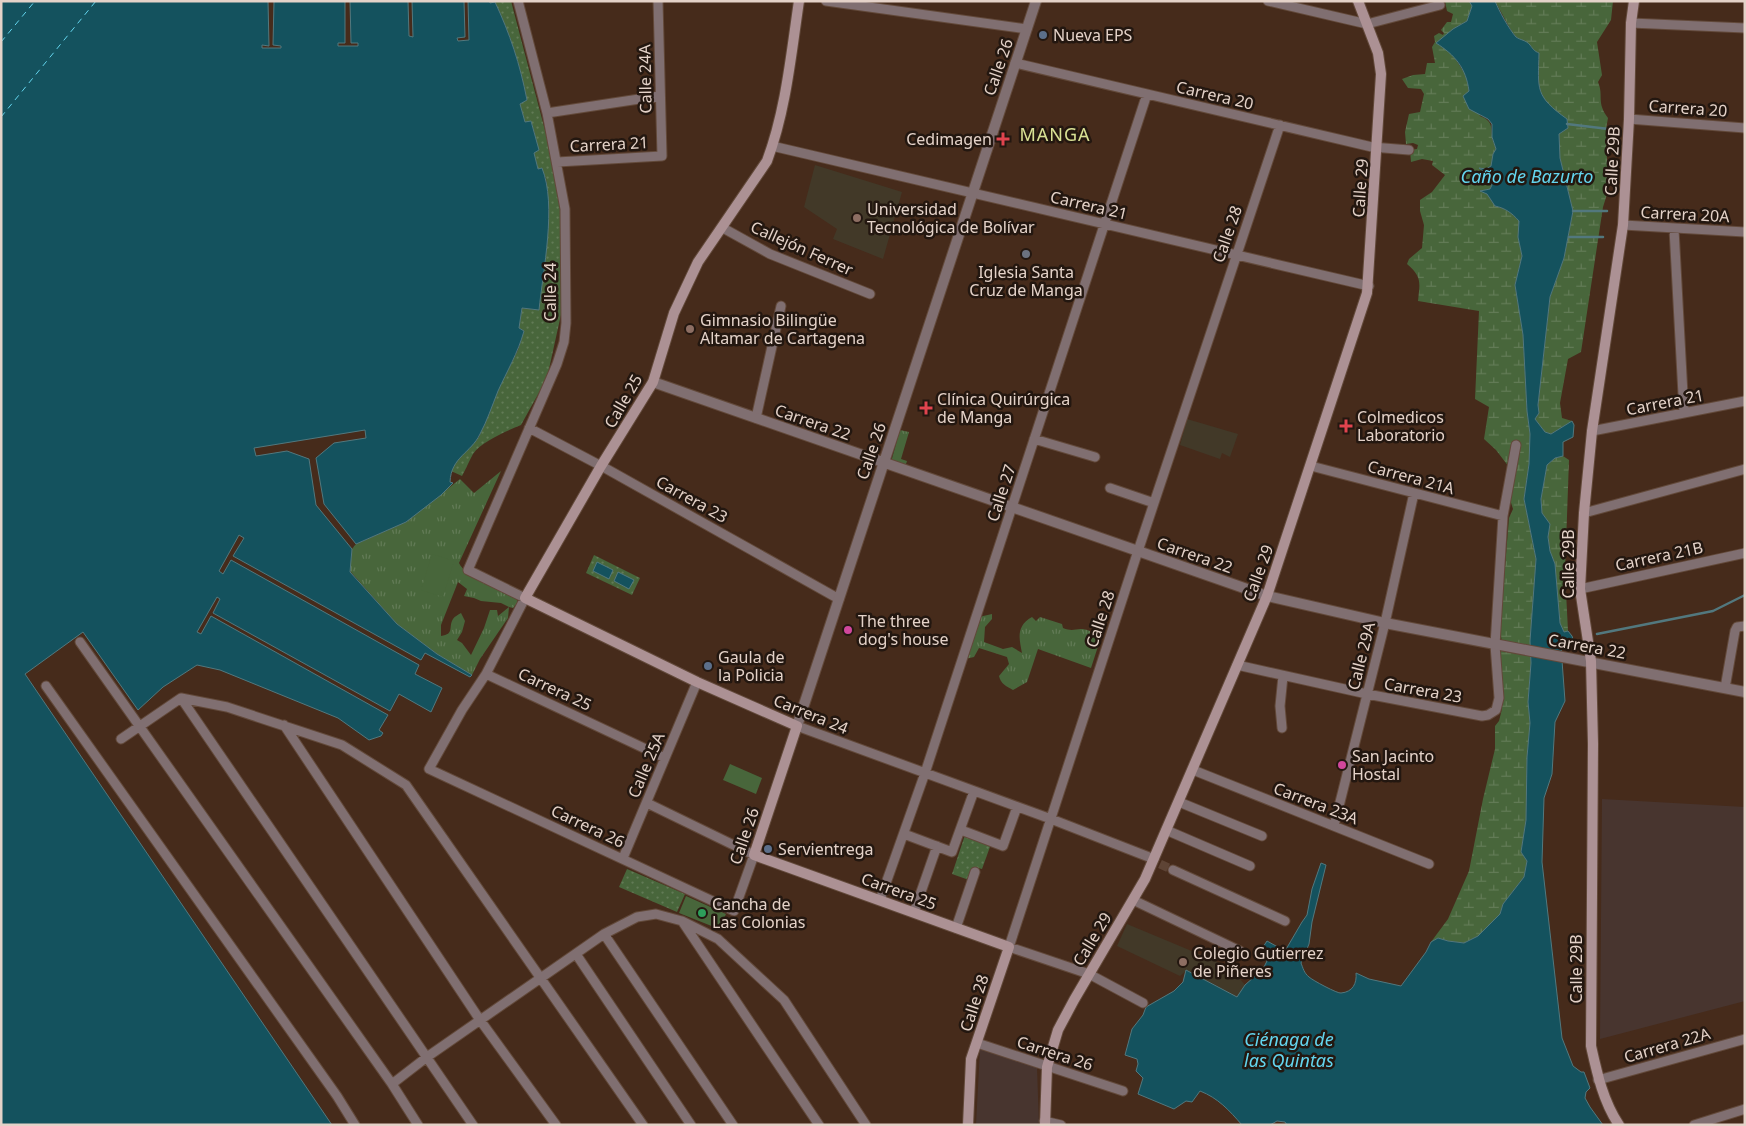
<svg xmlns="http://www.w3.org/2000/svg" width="1746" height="1126" font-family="'Noto Sans',sans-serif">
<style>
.commercial{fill:#48352f}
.education{fill:#423928}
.grass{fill:url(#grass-tufts);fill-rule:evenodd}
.wetland{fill:url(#wetland-marsh)}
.park{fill:url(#park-dots)}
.pitch{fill:#48663b}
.water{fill:#14525e;stroke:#52787e}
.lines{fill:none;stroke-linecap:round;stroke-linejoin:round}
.stream{stroke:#52787e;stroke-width:2.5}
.ferry{stroke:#63d5ee;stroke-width:1;stroke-dasharray:6 5;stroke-linecap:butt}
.minor-tunnel{stroke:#5e4435;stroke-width:9;stroke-dasharray:9 4.5;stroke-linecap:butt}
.minor-casing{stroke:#62493a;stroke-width:11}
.tertiary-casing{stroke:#62493a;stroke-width:12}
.secondary-casing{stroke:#62493a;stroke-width:12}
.minor{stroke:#806f71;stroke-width:9}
.tertiary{stroke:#806f71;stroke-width:10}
.secondary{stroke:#ac9194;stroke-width:10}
.service-dot{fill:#5c6f8a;stroke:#231710;stroke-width:2}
.health-dot{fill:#e0444e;stroke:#231710;stroke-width:2}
.education-dot{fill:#8d6e63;stroke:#231710;stroke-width:2}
.worship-dot{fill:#6b7280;stroke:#231710;stroke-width:2}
.hotel-dot{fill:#d1479c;stroke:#231710;stroke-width:2}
.leisure-dot{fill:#2e9e5b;stroke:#231710;stroke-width:2}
.labels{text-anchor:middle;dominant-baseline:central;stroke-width:5;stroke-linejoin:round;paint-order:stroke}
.poi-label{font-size:16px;fill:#e4d2c8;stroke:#231710;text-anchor:start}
.street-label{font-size:16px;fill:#e4d2c8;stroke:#231710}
.neighbourhood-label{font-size:18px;letter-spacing:1px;fill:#d9e194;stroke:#231710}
.water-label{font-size:18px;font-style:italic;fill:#63d5ee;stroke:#231710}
</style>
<defs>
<pattern id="grass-tufts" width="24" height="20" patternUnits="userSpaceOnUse" patternTransform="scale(1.25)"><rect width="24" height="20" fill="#48663b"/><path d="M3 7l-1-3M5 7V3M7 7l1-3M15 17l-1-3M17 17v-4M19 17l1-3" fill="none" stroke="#627b56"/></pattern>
<pattern id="wetland-marsh" width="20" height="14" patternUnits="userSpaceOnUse" patternTransform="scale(1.25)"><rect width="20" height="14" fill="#48663b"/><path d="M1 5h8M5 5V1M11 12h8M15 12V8" fill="none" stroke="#627b56"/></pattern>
<pattern id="park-dots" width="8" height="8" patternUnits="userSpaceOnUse" patternTransform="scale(1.25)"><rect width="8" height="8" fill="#48663b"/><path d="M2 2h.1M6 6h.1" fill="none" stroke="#627b56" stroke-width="1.8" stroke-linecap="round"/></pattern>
</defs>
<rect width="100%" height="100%" fill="#462b1b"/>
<path class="commercial" d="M1602 799 1745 807V1001L1600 1039Z
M980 1049 1037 1067 1039 1125H976Z"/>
<path class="education" d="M815 165 902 192 883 259 833 239 837 229 804 207Z
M1187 419 1238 434 1230 457 1222 453 1220 459 1180 445Z
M1127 924 1230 967 1245 985 1238 997 1187 970 1180 976 1117 946Z"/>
<path class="grass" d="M900 430 909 432 901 459 907 461 905 467 891 462Z
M501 471 459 563C466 578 502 590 517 597V603L513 608 509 607 508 618 480 659 472 675 437 654 397 624 350 571 352 549 356 544 406 522 460 479 474 493ZM458 582 467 589 464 596 474 598 481 601 501 603 509 607 498 616 497 610H490L484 628 471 655 462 643 457 640 462 632 465 621 461 613C458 615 455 616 453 619 448 627 455 634 441 636V625Z
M992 614V619L985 627 984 642 1003 649 1012 647 1022 653C1019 638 1016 626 1032 617L1036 621 1040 617 1062 624 1063 628C1075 633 1077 626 1090 631V634L1093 636 1098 635 1101 637 1091 668 1038 649 1027 682 1013 690C1006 686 1001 684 999 676L1009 664 1007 657 979 648 974 657 965 659 969 640 975 638 971 633 979 617Z"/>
<path class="wetland" d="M1445 1H1469L1472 6 1467 21 1453 29 1451 52 1467 77 1469 91 1480 116C1492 121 1491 125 1492 136 1492 140 1495 145 1496 149L1493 154 1491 166 1486 169 1481 168 1487 174 1492 185 1490 189 1481 191 1487 194 1495 206C1505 208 1512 213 1519 221L1518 237 1522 256 1515 285 1523 335 1527 411 1530 434 1529 464 1524 499 1536 559 1530 641 1531 663 1528 702 1530 723 1527 757 1526 820 1521 852 1527 861 1524 877 1503 904 1500 914 1478 936 1464 943 1448 941 1438 938 1431 942 1448 919 1469 871 1483 799 1495 749V726L1499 721 1502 709 1499 658 1502 644 1500 628 1509 518 1513 509 1507 490 1509 467 1496 450 1484 439 1489 407 1475 399 1479 311 1418 301C1420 282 1422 277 1407 264L1409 259 1422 248 1424 225 1420 211V200L1432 192 1445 175 1432 165 1433 161 1422 159 1411 162 1410 150 1417 149 1418 145 1413 143 1406 144 1405 132 1409 114 1420 112 1424 94 1421 89 1408 88 1402 79 1413 75 1425 74 1427 63H1435L1432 47 1435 42 1434 36 1439 33 1443 35 1444 33 1441 30 1447 22H1451L1453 14 1447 11Z
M1495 1H1613L1611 20 1597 42 1602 75 1598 82C1604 96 1596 102 1608 118L1606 129 1608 191 1603 207 1581 352 1568 359 1560 403 1562 418 1572 421 1551 434 1545 432 1535 419 1539 413 1538 405 1550 297 1564 258 1573 211 1560 158 1559 134 1568 128 1567 120C1535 96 1538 91 1539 53L1534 51 1530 45 1518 39 1512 32Z
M1563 456 1569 460 1565 572 1568 631 1564 632 1560 623 1555 564 1550 551 1548 536 1550 524 1542 513 1541 499 1547 465 1555 458Z"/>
<path class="park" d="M489 1H511L552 157 564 235 562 310 547 378 521 425C507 431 482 441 473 454 469 461 466 469 462 476L451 471 455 462 479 437 497 392 518 350 524 331 519 328 522 308 539 310 549 211 546 178 538 169 533 152 535 134 531 122 525 123 520 104 527 100C520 64 510 35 495 2L490 4Z
M594 555 640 578 632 595 586 573Z
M965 835 991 844 982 869 974 867 969 880 952 874Z
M627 869 685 894 677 912 619 887Z"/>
<path class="pitch" d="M432 554 454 561 443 597 421 590Z
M730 764 762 778 756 794 723 780Z
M686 896 726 914 719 929 679 913Z"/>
<path class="water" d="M1 1H268L269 46 262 45V48H281V46L273 45 274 1H345V43H338V46H358V43H351L350 1H408L409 36 413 37 412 1H464L465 37 457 38 458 41 469 40 468 1H489L490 3 495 2C510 34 520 64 527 100L520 104 525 122 531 121 539 150 534 153 538 169 542 168C557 205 543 270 539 310L522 308 519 328 524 331C518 353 507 371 498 391 492 406 487 421 480 434 471 453 451 457 450 482L453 483 441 495 406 522 356 544 324 504 316 458 334 443 366 438 365 430 254 448 256 456 287 451 309 459 316 505 352 549 350 572 397 624 437 654 472 675 470 677 425 653 421 660 233 556 244 538 239 535 219 571 223 574 231 560 419 665 415 674 442 688 431 712 399 694 390 711 213 613 220 599 217 597 197 632 201 634 211 616 388 715 379 730 383 733 381 736 369 740 338 718 220 670 197 665 163 687 138 710 83 632 25 674 332 1125H1Z
M1469 1H1495C1499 11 1509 29 1516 37 1520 40 1526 40 1530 45 1533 49 1534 51 1539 53 1538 90 1535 96 1567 119L1568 128 1559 134 1560 158 1573 211 1564 258 1550 297 1538 405 1539 413 1535 419 1545 432 1551 434 1572 421 1574 425 1573 437 1563 442V456L1555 458 1547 465 1541 499 1542 513 1550 524 1548 537 1550 551 1555 564 1560 623 1564 632 1568 631 1572 636 1574 642 1561 647 1565 701 1555 722 1552 774 1544 798 1542 862 1562 1038 1573 1066 1581 1072H1584L1590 1088 1586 1092 1585 1098 1590 1107 1603 1125H1287L1285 1122 1277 1121 1270 1125H1242C1229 1110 1218 1098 1200 1091L1192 1102 1186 1101 1174 1109 1138 1094 1143 1078 1136 1071 1138 1064 1137 1059 1125 1055 1132 1029 1143 1015 1146 1007 1174 991 1183 982 1186 970 1237 997 1245 985 1263 969 1267 961 1263 947 1267 941 1285 951 1302 922 1307 915 1312 889 1321 863 1326 865 1312 922 1309 944 1301 963C1303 968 1304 973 1309 977 1312 980 1338 994 1341 993 1353 992 1357 983 1356 973L1369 979 1401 986 1426 952 1431 942 1438 938 1448 941 1464 943 1478 936 1500 914 1503 904 1524 877 1527 861 1521 852 1526 820 1527 757 1530 723 1528 702 1531 663 1530 641 1536 559 1524 499 1529 464 1530 434 1527 411 1523 335 1515 285 1522 256 1518 237 1519 221C1512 213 1505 208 1495 206L1487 194 1480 191 1490 189 1492 185 1487 174 1479 168 1486 169 1491 166 1493 154 1496 149 1492 137V124L1488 119 1469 109 1463 96 1469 91C1466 68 1455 55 1436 43L1453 29 1467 21 1472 6Z
M597 562 613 570 609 579 593 571Z
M618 572 634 580 629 589 614 581Z"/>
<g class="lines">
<path class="stream" d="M1567 124 1617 130
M1573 211H1607
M1569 237H1603
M1597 634 1713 611 1745 595"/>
<path class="ferry" d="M1 42 35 1
M1 117 96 1"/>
<path class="minor-tunnel" d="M1160 864 1173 870"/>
<g class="minor-casing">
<path id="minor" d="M518 1 547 113 565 209 566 323 564 342 557 364 468 570 525 598 486 674 462 710 429 769 734 911 754 855 647 803
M826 1 1027 29
M1268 1 1367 24 1440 5
M1631 23 1745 28
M1015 63 1372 147 1409 150
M547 113 659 96
M1629 119 1745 128
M772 146 1369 286
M557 162 662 156 658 1
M1623 225 1745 232
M723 228 770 254 870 294
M1674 229 1684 413
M756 418 781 306
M529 428 605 468 839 599
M1592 431 1745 401
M1034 439 1095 457
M1311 466 1503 516
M1110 488 1154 503
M1584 513 1745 469
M1580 589 1745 553
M80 642 392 1084 418 1125
M1237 665 1367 694 1482 716 1488 715 1496 710 1499 698 1495 645 1503 516 1516 445
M486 674 665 758
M46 686 337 1096 355 1125
M1725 688 1735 631 1737 627 1745 626
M181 698 473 1125
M284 725 480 1020 556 1125
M797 726 1051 819 1154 859
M1282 728 1280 706 1283 676
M121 739 181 698 227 707 342 745 406 785 643 1125
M1193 770 1429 864
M1179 802 1262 836
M1334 826 1385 623 1414 493
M961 830 1003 846 1017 807
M1166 830 1250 866
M904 834 952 852 974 791
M623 858 697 682
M1173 870 1285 921
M880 900 925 773 1147 94
M1133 900 1240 951
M914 912 937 846
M682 921 819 1125
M956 928 975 872
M604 934 733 1125
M576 954 691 1125
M1143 1003 1089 974 1009 947 1138 551 1280 125
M977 1043 1123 1091
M1598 1080 1745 1039
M392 1084 427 1057 604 934 637 917 656 914 682 921 718 939 784 1000 866 1125
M1044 1121 1061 1125
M1694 1125 1745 1109"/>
</g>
<g class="tertiary-casing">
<path id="tertiary" d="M653 382 1267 596 1385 623 1745 692
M797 726 1036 1"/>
</g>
<g class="secondary-casing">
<path id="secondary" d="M799 1C791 55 786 110 767 161L698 262 674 313 653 382 601 466 525 598 697 682 797 726 754 855 1009 947 971 1059 968 1125
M1045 1125 1047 1067 1058 1030 1074 1000 1145 879 1267 596 1367 293 1381 74 1378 53 1358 1
M1619 1125C1603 1101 1597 1073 1591 1046L1593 744 1591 661 1580 589 1584 513 1592 431 1623 225 1629 119 1631 23 1634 1"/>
</g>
<use href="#minor" class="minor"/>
<use href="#tertiary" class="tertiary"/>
<use href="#secondary" class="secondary"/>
</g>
<g class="service-dot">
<circle cx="1043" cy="35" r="5"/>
<circle cx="708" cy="666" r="5"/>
<circle cx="768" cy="849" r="5"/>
</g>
<g class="health-dot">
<path d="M1000.5 131.5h5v5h5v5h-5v5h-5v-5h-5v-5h5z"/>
<path d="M923.5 400.5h5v5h5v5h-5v5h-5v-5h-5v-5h5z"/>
<path d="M1343.5 418.5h5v5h5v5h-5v5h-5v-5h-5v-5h5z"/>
</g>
<g class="education-dot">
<circle cx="857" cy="218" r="5"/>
<circle cx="690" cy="329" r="5"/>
<circle cx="1183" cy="962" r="5"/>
</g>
<circle class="worship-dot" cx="1026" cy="254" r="5"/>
<g class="hotel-dot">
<circle cx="848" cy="630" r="5"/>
<circle cx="1342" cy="765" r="5"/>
</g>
<circle class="leisure-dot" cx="702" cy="913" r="5"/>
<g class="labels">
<g class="poi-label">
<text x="1053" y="35">Nueva EPS</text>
<text x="992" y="139" text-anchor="end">Cedimagen</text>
<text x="867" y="209">Universidad<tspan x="867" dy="18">Tecnológica de Bolívar</tspan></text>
<text x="1026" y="272" text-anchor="middle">Iglesia Santa<tspan x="1026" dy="18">Cruz de Manga</tspan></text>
<text x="700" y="320">Gimnasio Bilingüe<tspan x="700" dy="18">Altamar de Cartagena</tspan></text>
<text x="937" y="399">Clínica Quirúrgica<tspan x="937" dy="18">de Manga</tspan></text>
<text x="1357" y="417">Colmedicos<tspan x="1357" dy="18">Laboratorio</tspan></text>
<text x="858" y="621">The three<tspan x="858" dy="18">dog's house</tspan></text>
<text x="718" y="657">Gaula de<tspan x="718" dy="18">la Policia</tspan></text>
<text x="1352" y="756">San Jacinto<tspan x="1352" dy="18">Hostal</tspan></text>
<text x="778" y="849">Servientrega</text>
<text x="712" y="904">Cancha de<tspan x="712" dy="18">Las Colonias</tspan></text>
<text x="1193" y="953">Colegio Gutierrez<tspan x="1193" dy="18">de Piñeres</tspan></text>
</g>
<g class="street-label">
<text transform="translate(998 67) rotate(-71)">Calle 26</text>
<text transform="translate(645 79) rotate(-91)">Calle 24A</text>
<text transform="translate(1215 95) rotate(13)">Carrera 20</text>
<text transform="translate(1688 108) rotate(4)">Carrera 20</text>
<text transform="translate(609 144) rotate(-3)">Carrera 21</text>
<text transform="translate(1612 161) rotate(-87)">Calle 29B</text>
<text transform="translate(1360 188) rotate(-86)">Calle 29</text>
<text transform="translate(1089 205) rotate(13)">Carrera 21</text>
<text transform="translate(1685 214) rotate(3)">Carrera 20A</text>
<text transform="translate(1227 234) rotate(-71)">Calle 28</text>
<text transform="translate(802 248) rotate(24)">Callejón Ferrer</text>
<text transform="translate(550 292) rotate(-90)">Calle 24</text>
<text transform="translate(623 401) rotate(-60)">Calle 25</text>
<text transform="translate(1665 402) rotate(-11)">Carrera 21</text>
<text transform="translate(813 422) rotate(19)">Carrera 22</text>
<text transform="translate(871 451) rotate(-71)">Calle 26</text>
<text transform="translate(1411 477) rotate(15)">Carrera 21A</text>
<text transform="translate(1001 493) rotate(-72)">Calle 27</text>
<text transform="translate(692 499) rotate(29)">Carrera 23</text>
<text transform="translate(1195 555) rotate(19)">Carrera 22</text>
<text transform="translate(1659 556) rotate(-12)">Carrera 21B</text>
<text transform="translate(1568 564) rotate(-90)">Calle 29B</text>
<text transform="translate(1258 573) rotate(-70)">Calle 29</text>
<text transform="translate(1100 619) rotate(-72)">Calle 28</text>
<text transform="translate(1587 646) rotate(10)">Carrera 22</text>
<text transform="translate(1361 656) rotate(-76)">Calle 29A</text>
<text transform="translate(555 689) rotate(25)">Carrera 25</text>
<text transform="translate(1423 690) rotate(10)">Carrera 23</text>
<text transform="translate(811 714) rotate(22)">Carrera 24</text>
<text transform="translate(646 765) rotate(-67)">Calle 25A</text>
<text transform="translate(1316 803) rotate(21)">Carrera 23A</text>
<text transform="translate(588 826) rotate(25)">Carrera 26</text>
<text transform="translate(744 836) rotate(-71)">Calle 26</text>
<text transform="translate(899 891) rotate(20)">Carrera 25</text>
<text transform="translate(1092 939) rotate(-59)">Calle 29</text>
<text transform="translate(1576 969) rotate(-90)">Calle 29B</text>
<text transform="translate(974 1003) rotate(-72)">Calle 28</text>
<text transform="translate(1667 1045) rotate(-16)">Carrera 22A</text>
<text transform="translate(1055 1053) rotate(18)">Carrera 26</text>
</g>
<g class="neighbourhood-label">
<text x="1055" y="134">MANGA</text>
</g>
<g class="water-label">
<text x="1527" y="176">Caño de Bazurto</text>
<text x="1289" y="1039">Ciénaga de<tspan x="1289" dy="21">las Quintas</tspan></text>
</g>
</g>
<rect width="1746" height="1126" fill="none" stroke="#e4d2c8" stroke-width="5"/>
</svg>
